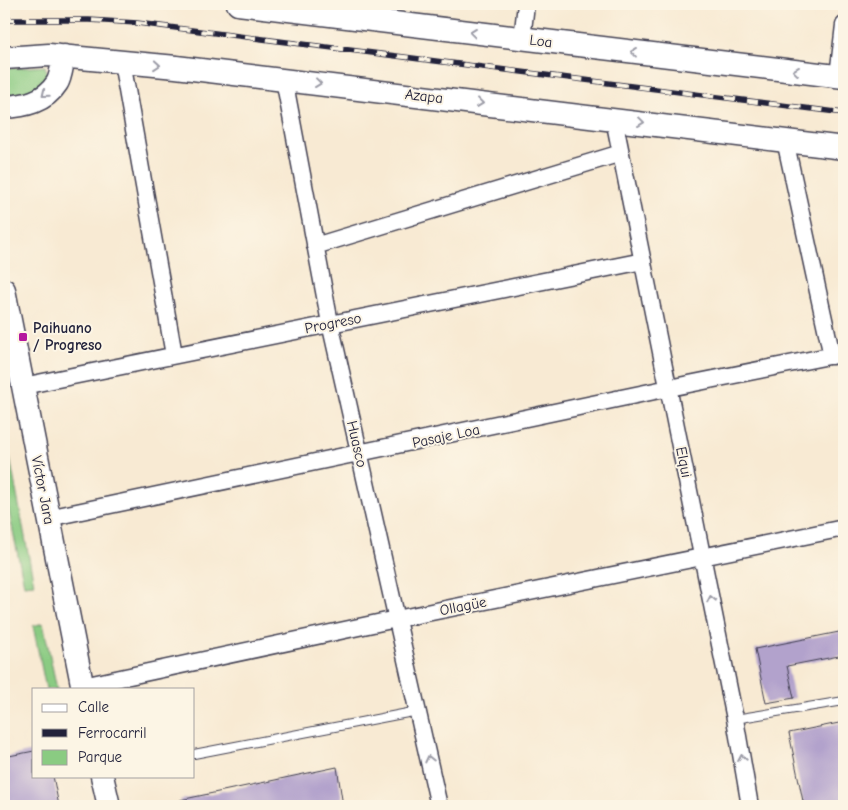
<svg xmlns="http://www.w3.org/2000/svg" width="848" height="810" font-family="'Comic Neue',sans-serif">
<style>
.green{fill:#8acb82;stroke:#56765e}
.building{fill:#b2a2cc}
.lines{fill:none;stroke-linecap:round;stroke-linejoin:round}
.lane-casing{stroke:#424052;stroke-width:10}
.street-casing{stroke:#424052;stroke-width:19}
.secondary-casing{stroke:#424052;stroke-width:25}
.lane{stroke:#fff;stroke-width:8}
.street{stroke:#fff;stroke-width:16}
.secondary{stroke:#fff;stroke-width:22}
.rail-casing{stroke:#22223b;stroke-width:5.5}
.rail{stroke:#fcf5e5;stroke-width:4;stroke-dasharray:11;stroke-linecap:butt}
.oneway{stroke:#9c9ca7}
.poi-dot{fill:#b5179e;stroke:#fcf5e5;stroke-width:2}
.labels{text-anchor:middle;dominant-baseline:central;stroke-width:4;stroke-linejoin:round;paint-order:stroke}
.street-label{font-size:15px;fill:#22223b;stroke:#fcf5e5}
.poi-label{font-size:15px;font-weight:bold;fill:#22223b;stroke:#fcf5e5;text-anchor:start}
</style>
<rect width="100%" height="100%" fill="#fcf5e5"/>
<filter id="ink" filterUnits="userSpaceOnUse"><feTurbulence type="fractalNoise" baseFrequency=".02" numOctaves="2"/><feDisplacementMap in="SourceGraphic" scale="10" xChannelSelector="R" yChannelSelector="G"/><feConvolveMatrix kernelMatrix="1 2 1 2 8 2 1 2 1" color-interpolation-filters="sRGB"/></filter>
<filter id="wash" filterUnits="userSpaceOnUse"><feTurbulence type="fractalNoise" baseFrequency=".0096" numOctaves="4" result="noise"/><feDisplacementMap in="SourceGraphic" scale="20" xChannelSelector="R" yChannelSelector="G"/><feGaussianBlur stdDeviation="1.12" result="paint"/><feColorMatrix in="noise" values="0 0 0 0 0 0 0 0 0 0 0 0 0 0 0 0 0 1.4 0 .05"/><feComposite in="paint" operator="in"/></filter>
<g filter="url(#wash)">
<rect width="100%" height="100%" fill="#f8ead3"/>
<path class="green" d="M45 66 48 75 42 89 4 96V69Z
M4 427 34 584 24 585 4 487Z
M43 623 57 689H46L33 626Z"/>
<g id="blocks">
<path class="building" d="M844 631V655L787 666 794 698 766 703 755 649Z
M844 722V806H804L789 733Z
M34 751V776H53L59 806H4V757Z
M337 767 343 806H181L180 800Z"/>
</g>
</g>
<g filter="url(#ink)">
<use href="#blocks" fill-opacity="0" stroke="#424052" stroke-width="1"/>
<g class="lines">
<g class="lane-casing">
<path id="lane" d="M735 719 844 701
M194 754 418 711"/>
</g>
<g class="street-casing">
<path id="street" d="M522 39 526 4
M122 62 174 355
M838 76 844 25
M284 79 330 323 439 806
M614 119 735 719 750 806
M785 140 832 356
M315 246 621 153
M23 386 643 261
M48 518 669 388 844 353
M83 686 382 622 844 528"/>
</g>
<g class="secondary-casing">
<path id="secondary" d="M238 4 844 77
M4 58 49 55 176 67 844 148
M4 107C24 106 45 102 57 83 61 77 62 64 64 56
M4 290 83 689
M102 776 109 806"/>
</g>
<use href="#lane" class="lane"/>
<use href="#street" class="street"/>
<use href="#secondary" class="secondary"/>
<g class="rail-casing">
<path id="rail" d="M4 20H89L137 23 844 113"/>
</g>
<use href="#rail" class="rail"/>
</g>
<defs><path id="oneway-chevron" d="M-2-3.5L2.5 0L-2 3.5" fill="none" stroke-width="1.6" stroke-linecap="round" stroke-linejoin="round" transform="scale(1.25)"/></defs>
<g class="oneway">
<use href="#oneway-chevron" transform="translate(473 33) rotate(-173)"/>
<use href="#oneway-chevron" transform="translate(634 52) rotate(-173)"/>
<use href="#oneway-chevron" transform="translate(157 65) rotate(5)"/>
<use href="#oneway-chevron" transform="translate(796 71) rotate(-173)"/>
<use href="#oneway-chevron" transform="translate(318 83) rotate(7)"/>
<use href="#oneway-chevron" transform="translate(45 94) rotate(141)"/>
<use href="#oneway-chevron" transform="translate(480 103) rotate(7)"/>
<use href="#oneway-chevron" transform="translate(641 122) rotate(7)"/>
<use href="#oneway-chevron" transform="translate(711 599) rotate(-101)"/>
<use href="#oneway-chevron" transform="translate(742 758) rotate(-100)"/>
<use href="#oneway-chevron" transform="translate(429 759) rotate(-103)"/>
</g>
</g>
<rect class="poi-dot" x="18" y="332" width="10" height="10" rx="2.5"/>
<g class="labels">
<g class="street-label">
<text transform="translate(541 41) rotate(7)">Loa</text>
<text transform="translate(424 96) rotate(7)">Azapa</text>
<text transform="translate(333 323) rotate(-11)">Progreso</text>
<text transform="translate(446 436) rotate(-12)">Pasaje Loa</text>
<text transform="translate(357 444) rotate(77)">Huasco</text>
<text transform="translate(684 462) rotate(79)">Elqui</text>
<text transform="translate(43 490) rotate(79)">Víctor Jara</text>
<text transform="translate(463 606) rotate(-11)">Ollagüe</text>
</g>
<g class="poi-label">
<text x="33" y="328">Paihuano<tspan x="33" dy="17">/ Progreso</tspan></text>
</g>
</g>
<rect width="848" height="810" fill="none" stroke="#fcf5e5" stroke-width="20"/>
<rect x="32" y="688" width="162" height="90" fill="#fcf5e5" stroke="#a5a1a1"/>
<rect x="42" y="704" width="25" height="8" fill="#ffffff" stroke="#a5a1a1"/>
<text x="78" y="712" font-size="15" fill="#22223b">Calle</text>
<rect x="42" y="729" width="25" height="8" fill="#22223b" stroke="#a5a1a1"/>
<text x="78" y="738" font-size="15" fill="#22223b">Ferrocarril</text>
<rect x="42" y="750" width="25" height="15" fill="#8acb82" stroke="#a5a1a1"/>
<text x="78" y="762" font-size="15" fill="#22223b">Parque</text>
</svg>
